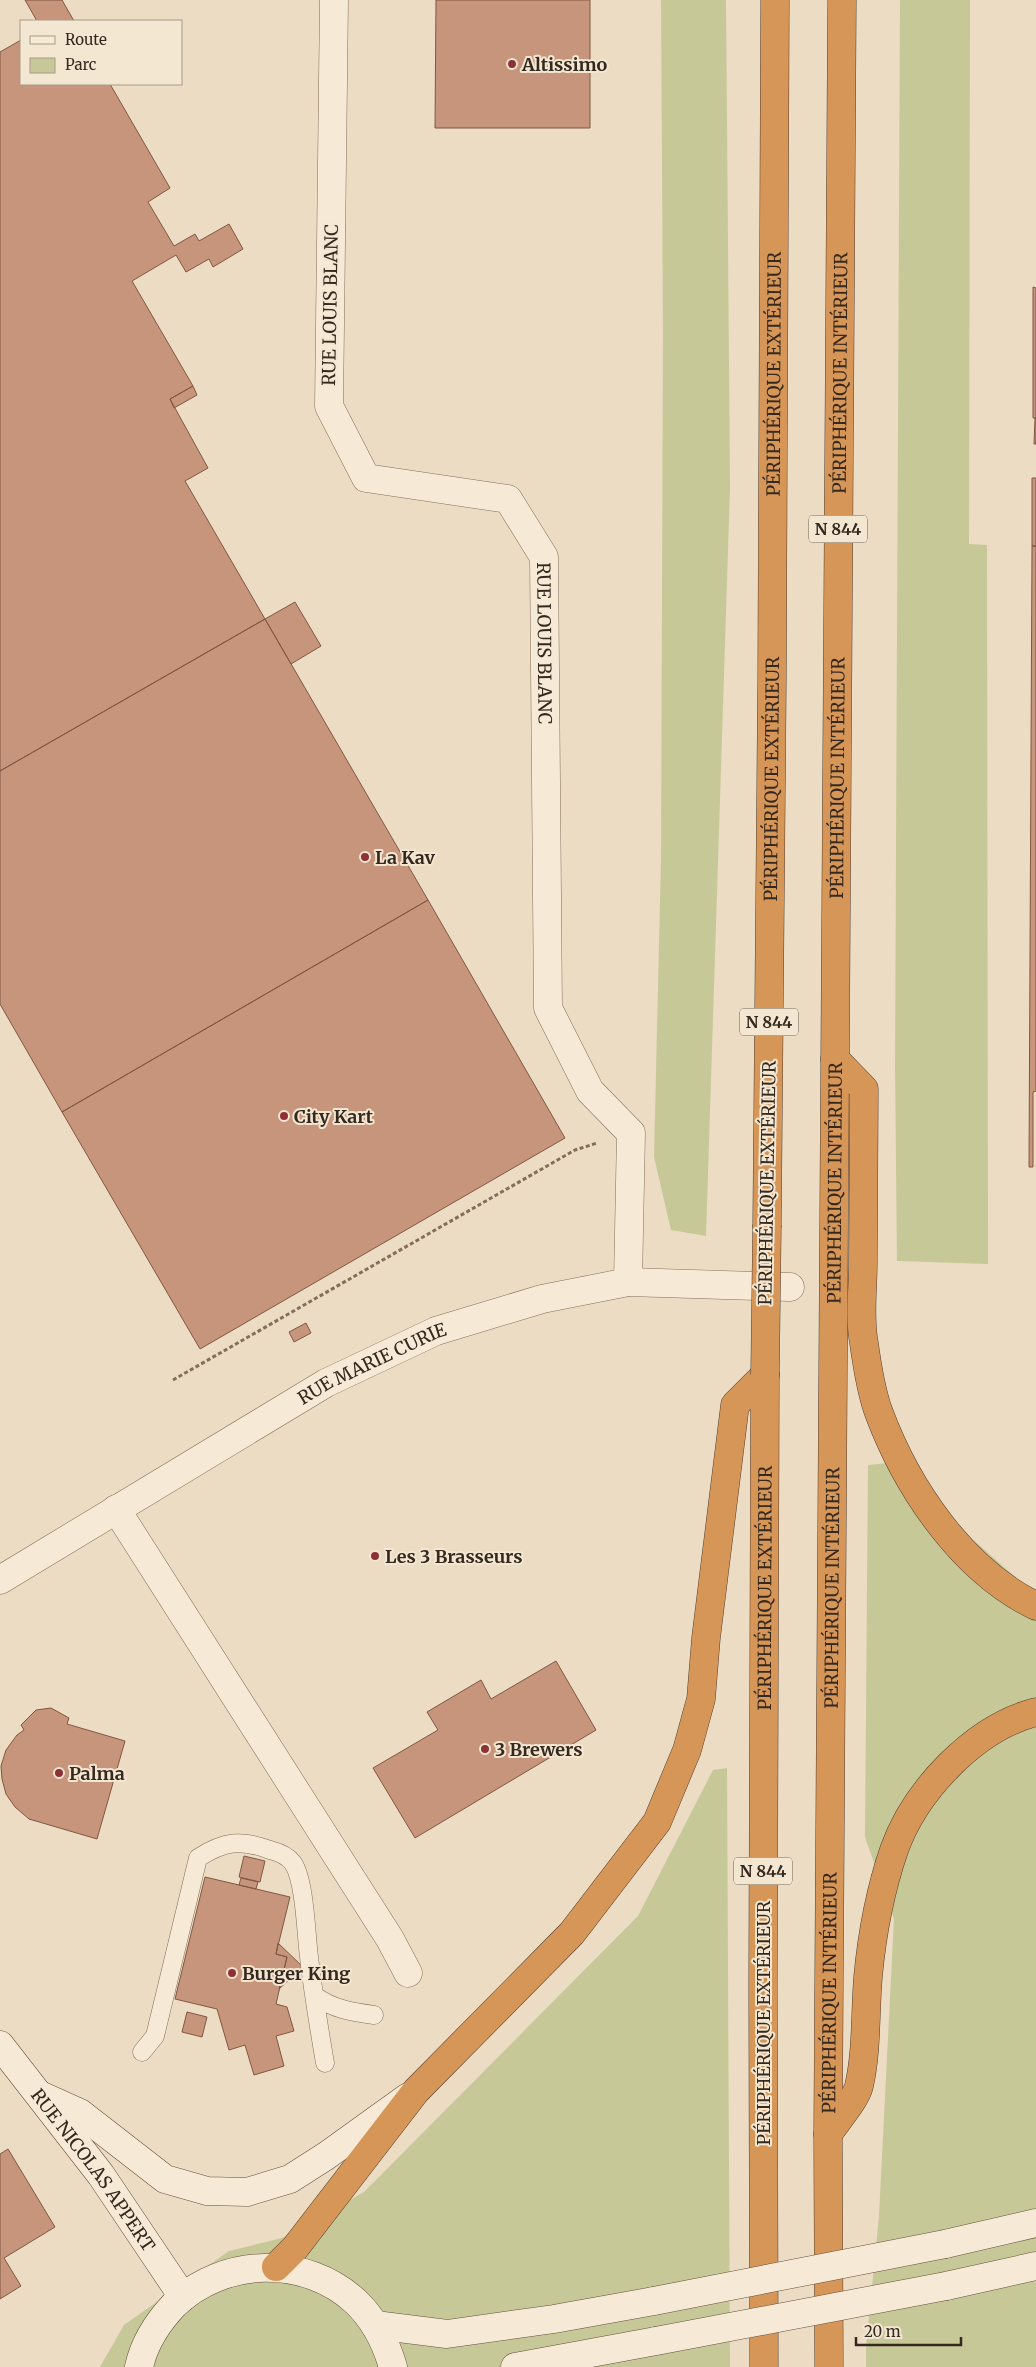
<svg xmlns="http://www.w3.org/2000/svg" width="1036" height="2367" font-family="Merriweather,serif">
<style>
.green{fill:#c6c898}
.building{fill:#c7957b;stroke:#825742}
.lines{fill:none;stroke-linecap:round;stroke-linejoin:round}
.lane-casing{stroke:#846e5b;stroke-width:19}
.street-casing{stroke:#846e5b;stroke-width:29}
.secondary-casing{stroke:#664f3e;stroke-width:29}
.highway-casing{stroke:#523d2f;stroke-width:29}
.path{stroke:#846e5b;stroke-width:3;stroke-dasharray:4 2.5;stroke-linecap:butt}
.lane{stroke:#f6ead6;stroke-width:18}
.street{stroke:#f6ead6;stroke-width:28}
.secondary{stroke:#f6ead6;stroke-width:28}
.highway{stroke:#d69658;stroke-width:28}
.secondary-bridge-casing{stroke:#664f3e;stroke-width:29;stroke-linecap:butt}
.highway-bridge-casing{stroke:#523d2f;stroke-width:29;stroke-linecap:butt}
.secondary-bridge{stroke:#f6ead6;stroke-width:28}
.highway-bridge{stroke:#d69658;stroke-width:28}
.poi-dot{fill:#8f2f36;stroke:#f3e7d2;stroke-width:2}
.labels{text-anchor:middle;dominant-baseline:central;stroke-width:4;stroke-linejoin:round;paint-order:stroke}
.shield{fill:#f3e7d2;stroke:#6e6154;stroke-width:1}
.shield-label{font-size:16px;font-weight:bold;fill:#35281e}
.poi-label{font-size:18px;font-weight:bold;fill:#35281e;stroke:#f3e7d2;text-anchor:start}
.street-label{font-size:18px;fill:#35281e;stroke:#f3e7d2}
</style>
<rect width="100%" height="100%" fill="#ebdcc3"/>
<path class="green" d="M661 0H726L730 488 706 1236 671 1230 654 1157 661 860 663 334Z
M900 0H970L969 544 987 545 988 1264 897 1261 895 1068Z
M908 1461 943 1513 1022 1583 1036 1590V2367H866V2348L879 2216 894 1919 865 1837 868 1465Z
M727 1768 730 2367H100L124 2325 229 2251 282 2238 364 2192 638 1916 713 1770Z"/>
<path class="building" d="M25 0H62L74 21H37Z
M436 0H590V128H435Z
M21 40V84H110L170 188 148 202 174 246 195 234 199 241 229 224 243 249 213 267 209 259 186 272 176 255 132 281 193 386 170 399 208 468 185 481 265 619 0 771V52Z
M1033 287 1036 288V418H1033Z
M193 386 197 395 174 408 170 399Z
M1035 418H1036V444H1034Z
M1032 478H1036V546H1032Z
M1032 546H1036V1091L1033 1092V1167H1029Z
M295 602 321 646 291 664 265 619Z
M265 619 428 900 62 1112 0 1004V771Z
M428 900 565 1138 200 1349 62 1112Z
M306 1323 311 1333 294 1342 289 1332Z
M556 1661 596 1730 415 1838 373 1768 438 1730 427 1712 481 1680 491 1699Z
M51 1708 69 1718 67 1724 125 1741 97 1839 29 1819 15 1807 6 1794 2 1779 1 1766 6 1750 17 1735 24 1730 21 1725 36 1710Z
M244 1856 265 1861 260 1882 239 1877Z
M205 1877 290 1897 276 1954 287 1957 276 2004 287 2007 294 2031 276 2036 284 2066 254 2075 245 2045 229 2050 217 2009 175 1999Z
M241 1878 258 1882 256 1889 239 1885Z
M278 1943 303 1967 279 1989 287 1957 276 1954Z
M187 2012 207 2017 202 2037 182 2032Z
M8 2149 55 2227 4 2258 21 2286 0 2299V2154Z"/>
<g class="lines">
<g class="lane-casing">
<path id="lane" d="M315 1996C333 2009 352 2012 374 2015
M142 2052 155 2036 198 1858C224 1841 241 1839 270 1850 278 1852 288 1856 293 1863 305 1881 306 1934 309 1957 313 1992 319 2028 325 2063"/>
</g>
<g class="street-casing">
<g id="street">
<path id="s1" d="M334 0 329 406 366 478 508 499 544 557 548 1008 590 1091 631 1133 628 1282"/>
<path d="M116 1509 390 1939 408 1973"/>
<path id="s2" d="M0 1580 326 1383 436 1331 542 1299 628 1282 790 1287"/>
</g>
</g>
<g class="secondary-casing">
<g id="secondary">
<path id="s3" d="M0 2045 101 2175 183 2297"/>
<path d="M40 2095 80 2113 165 2179 207 2191 247 2192 290 2179 326 2156 408 2097"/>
<path d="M945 2244 1036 2223"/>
<path d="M946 2286 1036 2266"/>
<path d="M375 2325 447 2334 554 2319 654 2301"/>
<path d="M139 2367C144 2344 158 2322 174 2305 223 2257 306 2255 356 2302 375 2320 386 2343 393 2367"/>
<path d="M515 2367 656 2341"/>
</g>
</g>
<g class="highway-casing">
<g id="highway">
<path d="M835 1059 864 1089C864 1147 863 1205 863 1263 863 1289 859 1318 864 1343 867 1365 871 1392 879 1413 907 1488 962 1570 1036 1606"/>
<path id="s4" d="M767 1225 772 681 775 0"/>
<path d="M828 2134C836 2122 856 2099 859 2086 867 2051 865 2013 868 1977 872 1934 880 1891 894 1850 915 1791 974 1728 1036 1712"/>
<path d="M276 2267 295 2248 416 2091 572 1933 657 1822 687 1750 701 1699 706 1638 735 1405 765 1375"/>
<path id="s5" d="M764 2367 763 1985 765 1375"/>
<path id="s6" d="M829 2367 828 2134 842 0"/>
</g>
</g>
<path class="path" d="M173 1380 575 1150 597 1143"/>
<use href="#lane" class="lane"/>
<use href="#street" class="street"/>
<use href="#secondary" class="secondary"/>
<use href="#highway" class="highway"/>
<g class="secondary-bridge-casing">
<path id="secondary-bridge" d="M654 2301 945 2244
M656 2341 946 2286"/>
</g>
<g class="highway-bridge-casing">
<path id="highway-bridge" d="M765 1375 767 1225"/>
</g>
<use href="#secondary-bridge" class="secondary-bridge"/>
<use href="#highway-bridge" class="highway-bridge"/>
</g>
<g class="poi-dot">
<circle cx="512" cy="64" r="5"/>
<circle cx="365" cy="857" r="5"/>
<circle cx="284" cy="1116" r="5"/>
<circle cx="375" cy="1556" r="5"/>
<circle cx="485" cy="1749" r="5"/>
<circle cx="59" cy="1773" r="5"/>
<circle cx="232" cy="1973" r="5"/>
</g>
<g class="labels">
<g class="shield">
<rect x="809" y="515.5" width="58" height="27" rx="4"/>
<rect x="740" y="1008.5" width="58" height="27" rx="4"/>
<rect x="734" y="1857.5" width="58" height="27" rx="4"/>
</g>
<g class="shield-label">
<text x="838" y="529">N 844</text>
<text x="769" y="1022">N 844</text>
<text x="763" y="1871">N 844</text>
</g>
<g class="poi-label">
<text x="522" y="64">Altissimo</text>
<text x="375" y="857">La Kav</text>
<text x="294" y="1116">City Kart</text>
<text x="385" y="1556">Les 3 Brasseurs</text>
<text x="495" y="1749">3 Brewers</text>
<text x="69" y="1773">Palma</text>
<text x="242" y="1973">Burger King</text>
</g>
<g class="street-label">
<text transform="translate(330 305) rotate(-89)">RUE LOUIS BLANC</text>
<text stroke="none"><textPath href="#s4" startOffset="851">PÉRIPHÉRIQUE EXTÉRIEUR</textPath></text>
<text stroke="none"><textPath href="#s6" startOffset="1994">PÉRIPHÉRIQUE INTÉRIEUR</textPath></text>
<text stroke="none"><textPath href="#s1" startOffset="785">RUE LOUIS BLANC</textPath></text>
<text stroke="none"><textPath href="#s4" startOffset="446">PÉRIPHÉRIQUE EXTÉRIEUR</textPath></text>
<text stroke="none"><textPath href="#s6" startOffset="1589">PÉRIPHÉRIQUE INTÉRIEUR</textPath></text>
<text transform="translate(767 1183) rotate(-89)">PÉRIPHÉRIQUE EXTÉRIEUR</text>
<text stroke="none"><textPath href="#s6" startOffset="1184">PÉRIPHÉRIQUE INTÉRIEUR</textPath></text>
<text stroke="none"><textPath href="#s2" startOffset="431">RUE MARIE CURIE</textPath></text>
<text stroke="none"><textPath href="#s5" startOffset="779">PÉRIPHÉRIQUE EXTÉRIEUR</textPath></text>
<text stroke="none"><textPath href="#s6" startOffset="779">PÉRIPHÉRIQUE INTÉRIEUR</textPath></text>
<text stroke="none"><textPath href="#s6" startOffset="374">PÉRIPHÉRIQUE INTÉRIEUR</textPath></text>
<text transform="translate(763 2023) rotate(-90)">PÉRIPHÉRIQUE EXTÉRIEUR</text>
<text stroke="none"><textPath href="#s3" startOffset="156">RUE NICOLAS APPERT</textPath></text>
</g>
</g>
<rect x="20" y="20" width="162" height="65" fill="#f3e7d2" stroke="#a79b8a"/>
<rect x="30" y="36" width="25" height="8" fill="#f6ead6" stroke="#a79b8a"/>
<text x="65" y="45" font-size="15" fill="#35281e">Route</text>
<rect x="30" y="58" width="25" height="15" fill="#c6c898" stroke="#a79b8a"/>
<text x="65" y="70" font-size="15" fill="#35281e">Parc</text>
<path d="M856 2337v8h105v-8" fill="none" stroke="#35281e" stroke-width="2.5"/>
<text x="864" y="2337" font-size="15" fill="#35281e" stroke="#f3e7d2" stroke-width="4" paint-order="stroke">20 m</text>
</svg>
